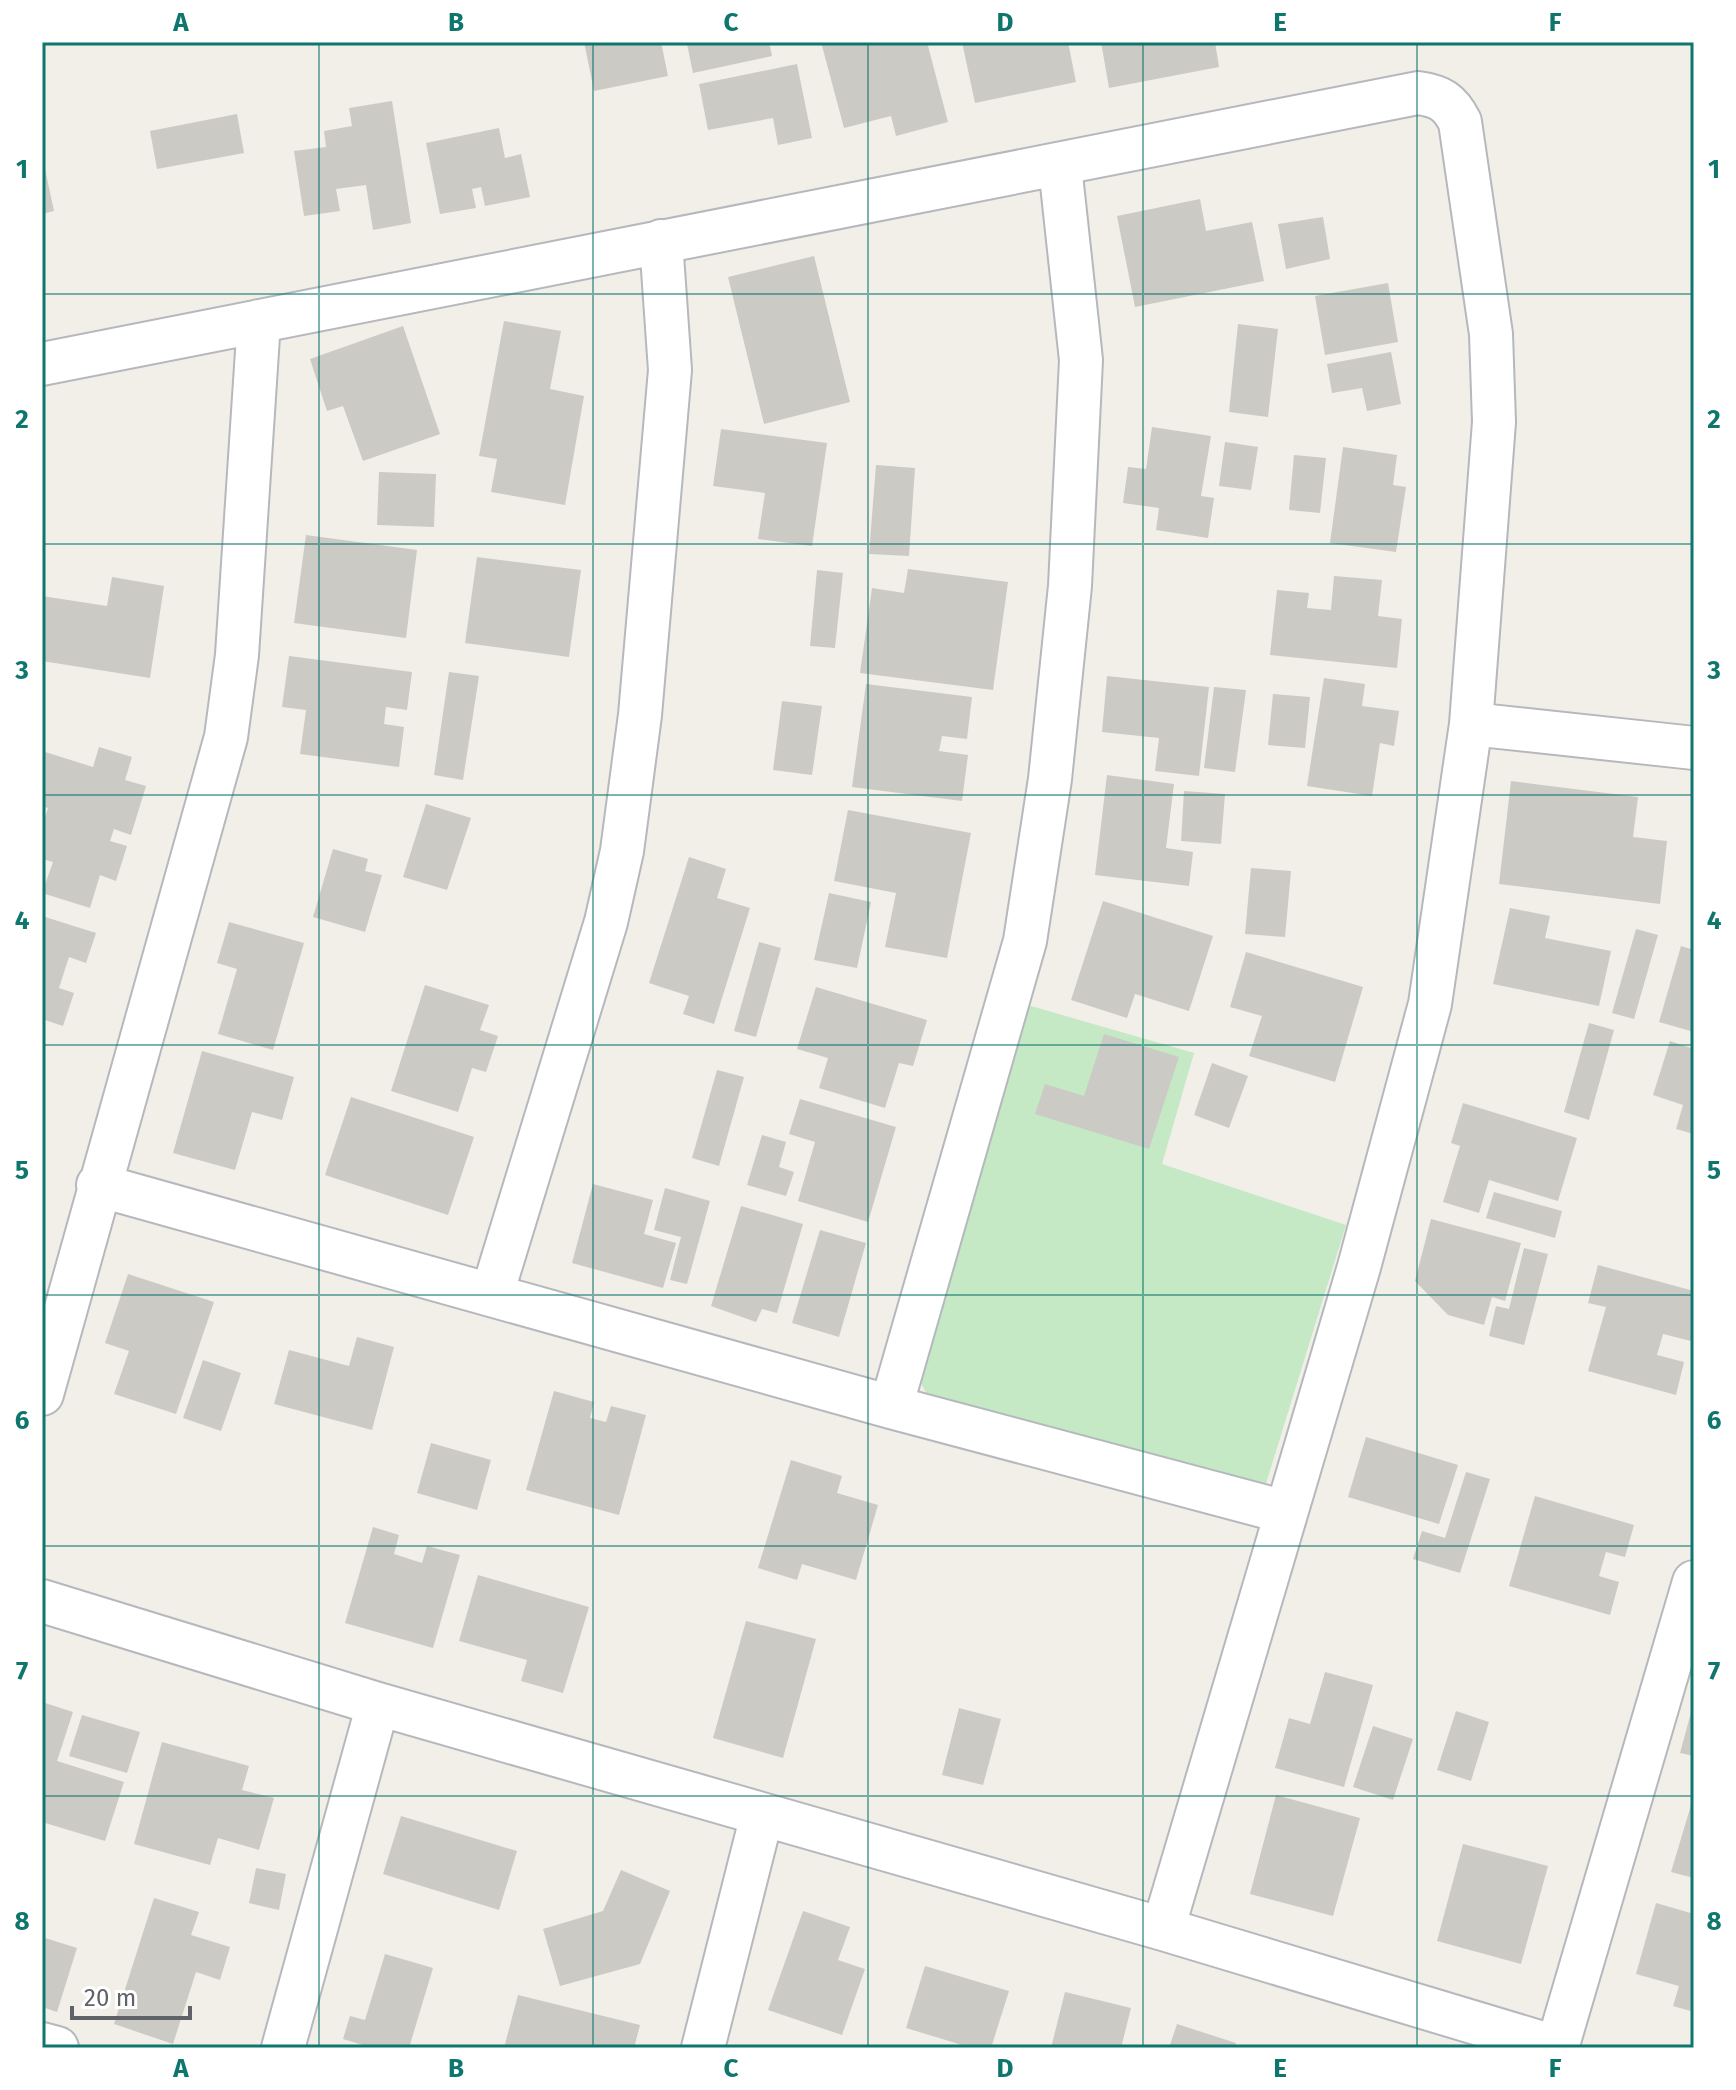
<svg xmlns="http://www.w3.org/2000/svg" width="1736" height="2090" font-family="'Fira Sans',sans-serif">
<style>
.green{fill:#c5e8c5}
.building{fill:#cccac5}
.lines{fill:none;stroke-linecap:round;stroke-linejoin:round}
.street-casing{stroke:#b5b8bc;stroke-width:46}
.street{stroke:#fff;stroke-width:42}
.grid{fill:none;stroke:#0f766e;stroke-width:2;stroke-opacity:0.55}
.neatline{fill:none;stroke:#0f766e;stroke-width:3}
.grid-label{font-size:26px;text-anchor:middle;font-weight:bold;fill:#0f766e}
</style>
<rect width="100%" height="100%" fill="#f1efe8"/>
<path class="green" d="M1017 1002 1194 1053 1162 1164 1346 1225 1263 1493 933 1406 913 1368Z"/>
<path class="building" d="M584 42H661L668 76 594 91Z
M697 42H769L772 56 693 73 687 44Z
M821 42H927L948 122 896 136 891 116 844 128Z
M962 42H1068L1076 82 975 103Z
M1101 42H1215L1219 67 1109 88Z
M797 64 812 138 778 145 773 118 708 130 699 84Z
M392 101 411 223 373 230 366 185 336 189 340 211 304 216 294 151 326 147 324 131 352 126 349 108Z
M237 114 244 153 157 169 150 131Z
M499 128 505 158 521 154 530 197 485 206 481 187 472 189 476 208 440 214 426 143Z
M42 155 54 211 42 214Z
M1200 199 1206 231 1252 222 1264 281 1135 307 1117 216Z
M1323 217 1330 259 1286 269 1278 224Z
M814 256 850 402 764 424 728 277Z
M1388 283 1398 342 1325 355 1315 296Z
M504 321 561 331 550 389 584 396 565 505 491 492 497 459 479 456Z
M1238 324 1278 329 1268 417 1229 412Z
M403 326 440 434 363 461 343 406 327 411 310 359Z
M1391 352 1401 404 1367 411 1362 388 1332 393 1327 364Z
M1152 427 1211 436 1201 496 1214 498 1208 538 1156 530 1159 508 1123 503 1128 467 1146 469Z
M721 429 827 443 812 546 758 539 765 493 713 486Z
M1225 442 1258 447 1251 490 1219 486Z
M1343 447 1397 455 1393 485 1406 487 1396 552 1330 543Z
M1294 455 1326 458 1320 513 1289 510Z
M876 465 915 468 909 556 869 554Z
M379 472 436 474 434 527 377 525Z
M306 535 417 550 406 638 294 623Z
M477 557 581 570 569 657 465 643Z
M908 569 1008 582 993 690 860 673 872 588 904 593Z
M817 570 843 573 835 648 810 646Z
M1334 576 1382 580 1378 616 1402 619 1397 668 1270 655 1277 590 1309 593 1307 608 1331 610Z
M112 577 164 586 150 678 42 661V596L107 606Z
M289 656 412 672 407 710 386 707 384 724 404 727 399 767 300 754 306 710 282 707Z
M449 672 479 676 463 780 434 775Z
M1107 676 1209 687 1199 776 1155 771 1159 738 1102 732Z
M1324 678 1365 684 1362 706 1399 711 1394 746 1380 743 1372 796 1307 786Z
M866 684 972 697 967 739 942 736 939 751 968 755 962 801 852 787Z
M1214 687 1246 690 1235 772 1204 768Z
M1273 694 1310 697 1305 748 1268 745Z
M782 701 822 706 812 775 773 770Z
M99 747 132 757 125 780 146 786 131 835 114 829 110 841 127 846 116 881 100 875 90 908 42 893 53 862 42 859V827L48 808 42 806V751L93 767Z
M1107 775 1174 784 1166 848 1193 852 1189 886 1095 875Z
M1511 781 1638 797 1633 837 1667 841 1660 904 1499 884Z
M1184 791 1225 794 1221 844 1181 841Z
M426 804 471 818 447 890 403 877Z
M848 810 971 833 947 958 885 947 896 893 834 881Z
M333 849 368 859 365 871 382 875 365 932 313 917Z
M689 857 726 869 717 898 750 908 714 1024 683 1014 689 996 649 983Z
M1251 868 1291 871 1285 937 1245 934Z
M829 893 871 902 857 968 814 960Z
M1103 901 1213 936 1189 1011 1135 994 1127 1018 1071 1000Z
M1510 908 1550 916 1545 938 1611 951 1599 1006 1493 984Z
M42 916 96 933 86 963 69 957 59 988 74 993 63 1026 42 1019Z
M229 922 304 943 273 1050 218 1034 237 969 217 963Z
M1636 929 1658 935 1634 1019 1612 1013Z
M759 942 781 948 756 1037 734 1031Z
M1681 946 1694 950V1032L1659 1022Z
M1246 952 1363 987 1335 1082 1249 1056 1262 1016 1230 1007Z
M425 985 489 1005 480 1030 498 1036 486 1072 472 1068 458 1112 391 1091Z
M816 987 927 1020 913 1066 899 1063 885 1108 819 1088 828 1058 797 1049Z
M1589 1023 1614 1030 1589 1120 1564 1112Z
M1104 1034 1179 1057 1149 1149 1035 1114 1045 1084 1084 1096Z
M1670 1041 1694 1049V1134L1676 1129 1683 1105 1653 1095Z
M202 1051 294 1077 282 1120 252 1112 235 1170 173 1153Z
M1212 1063 1248 1076 1229 1128 1194 1115Z
M717 1070 744 1077 719 1166 692 1158Z
M351 1097 474 1137 448 1215 325 1175Z
M800 1099 896 1127 868 1222 798 1201 815 1142 789 1134Z
M1463 1103 1577 1138 1558 1201 1489 1180 1479 1213 1443 1202 1460 1146 1451 1143Z
M762 1135 786 1142 779 1167 794 1172 786 1196 747 1185Z
M593 1184 653 1200 644 1234 676 1243 663 1288 572 1263Z
M665 1188 710 1201 687 1284 670 1280 681 1237 654 1230Z
M1494 1192 1562 1211 1555 1238 1486 1218Z
M741 1206 803 1224 777 1313 762 1309 756 1322 711 1306Z
M1431 1219 1521 1243 1505 1301 1492 1297 1484 1325 1448 1315 1415 1281Z
M820 1230 866 1243 839 1337 792 1323Z
M1524 1248 1548 1254 1524 1345 1489 1336 1496 1306 1509 1309Z
M1598 1265 1694 1291 1691 1341 1663 1334 1657 1355 1684 1362 1676 1395 1588 1371 1606 1307 1588 1303Z
M128 1274 214 1302 176 1414 114 1394 129 1351 105 1343Z
M357 1337 394 1347 372 1430 274 1404 289 1350 349 1366Z
M203 1360 241 1373 221 1431 183 1418Z
M554 1391 594 1402 590 1418 606 1422 611 1406 646 1415 619 1515 526 1490Z
M1366 1437 1458 1465 1439 1524 1348 1497Z
M431 1443 491 1460 477 1510 417 1493Z
M791 1460 842 1476 837 1493 878 1505 856 1580 802 1564 797 1580 758 1568Z
M1466 1472 1490 1479 1460 1573 1413 1559 1422 1531 1445 1538Z
M1535 1496 1634 1525 1625 1557 1606 1552 1599 1576 1619 1582 1610 1615 1509 1586Z
M373 1527 399 1535 394 1554 422 1563 427 1546 460 1555 433 1648 345 1623Z
M478 1575 589 1607 563 1693 521 1681 527 1660 459 1641Z
M746 1621 816 1639 783 1758 713 1738Z
M1325 1672 1373 1685 1344 1787 1275 1768 1289 1718 1310 1724Z
M42 1702 73 1712 57 1761 124 1782 105 1841 42 1822Z
M1693 1705H1694V1756L1680 1753Z
M959 1708 1001 1719 983 1785 942 1775Z
M1456 1711 1489 1722 1471 1781 1437 1770Z
M82 1715 140 1732 127 1773 69 1756Z
M1373 1726 1413 1739 1393 1800 1353 1787Z
M162 1742 249 1766 242 1790 274 1798 259 1850 218 1838 210 1865 134 1844Z
M1276 1795 1360 1818 1333 1916 1250 1894Z
M1694 1795V1878L1671 1872Z
M401 1816 517 1851 499 1910 383 1874Z
M1463 1844 1548 1866 1521 1964 1437 1941Z
M256 1868 286 1874 279 1910 249 1903Z
M621 1870 670 1891 640 1964 560 1986 543 1929 603 1911Z
M154 1898 199 1912 191 1935 230 1947 220 1980 196 1972 173 2044 114 2024Z
M1656 1903 1694 1914V2012L1673 2006 1679 1986 1636 1974Z
M803 1911 850 1927 838 1960 865 1969 842 2035 768 2010Z
M42 1937 77 1948 57 2012 42 2007Z
M385 1954 433 1968 409 2048H373L343 2039 350 2016 365 2020Z
M925 1966 1009 1991 991 2048H972L906 2028Z
M1065 1992 1131 2008 1121 2048H1051Z
M518 1995 640 2025 634 2048H504Z
M1177 2024 1236 2043 1234 2048H1169Z"/>
<g class="lines">
<g class="street-casing">
<path id="street" d="M42 364 1418 93C1440 96 1450 102 1460 122L1491 334 1494 422 1471 724 1430 1004 1359 1267 1163 1929
M1471 724 1694 748
M98 1185 891 1407 1285 1512
M492 1294 606 922 622 851 640 715 670 370 661 241
M42 1394 226 737 237 655 259 321
M891 1407 1025 941 1050 779 1070 586 1081 360 1060 166
M42 1601 378 1704 1163 1929 1559 2048
M42 2044 57 2048
M283 2048 378 1704
M703 2048 762 1815
M1557 2048 1694 1582"/>
</g>
<use href="#street" class="street"/>
</g>
<path class="grid" d="M319 42V2048M593 42V2048M868 42V2048M1143 42V2048M1417 42V2048M42 294H1694M42 544H1694M42 795H1694M42 1045H1694M42 1295H1694M42 1546H1694M42 1796H1694"/>
<rect width="1736" height="2090" fill="none" stroke="#ffffff" stroke-width="88"/>
<path d="M72 2006v12h118v-12" fill="none" stroke="#5f6368" stroke-width="4"/>
<text x="84" y="2006" font-size="24" fill="#5f6368" stroke="#ffffff" stroke-width="6" paint-order="stroke">20 m</text>
<rect x="44" y="44" width="1648" height="2002" class="neatline"/>
<g class="grid-label">
<text x="181" y="31">A</text>
<text x="456" y="31">B</text>
<text x="731" y="31">C</text>
<text x="1005" y="31">D</text>
<text x="1280" y="31">E</text>
<text x="1555" y="31">F</text>
<text x="22" y="178">1</text>
<text x="1714" y="178">1</text>
<text x="22" y="428">2</text>
<text x="1714" y="428">2</text>
<text x="22" y="679">3</text>
<text x="1714" y="679">3</text>
<text x="22" y="929">4</text>
<text x="1714" y="929">4</text>
<text x="22" y="1179">5</text>
<text x="1714" y="1179">5</text>
<text x="22" y="1429">6</text>
<text x="1714" y="1429">6</text>
<text x="22" y="1680">7</text>
<text x="1714" y="1680">7</text>
<text x="22" y="1930">8</text>
<text x="1714" y="1930">8</text>
<text x="181" y="2077">A</text>
<text x="456" y="2077">B</text>
<text x="731" y="2077">C</text>
<text x="1005" y="2077">D</text>
<text x="1280" y="2077">E</text>
<text x="1555" y="2077">F</text>
</g>
</svg>
